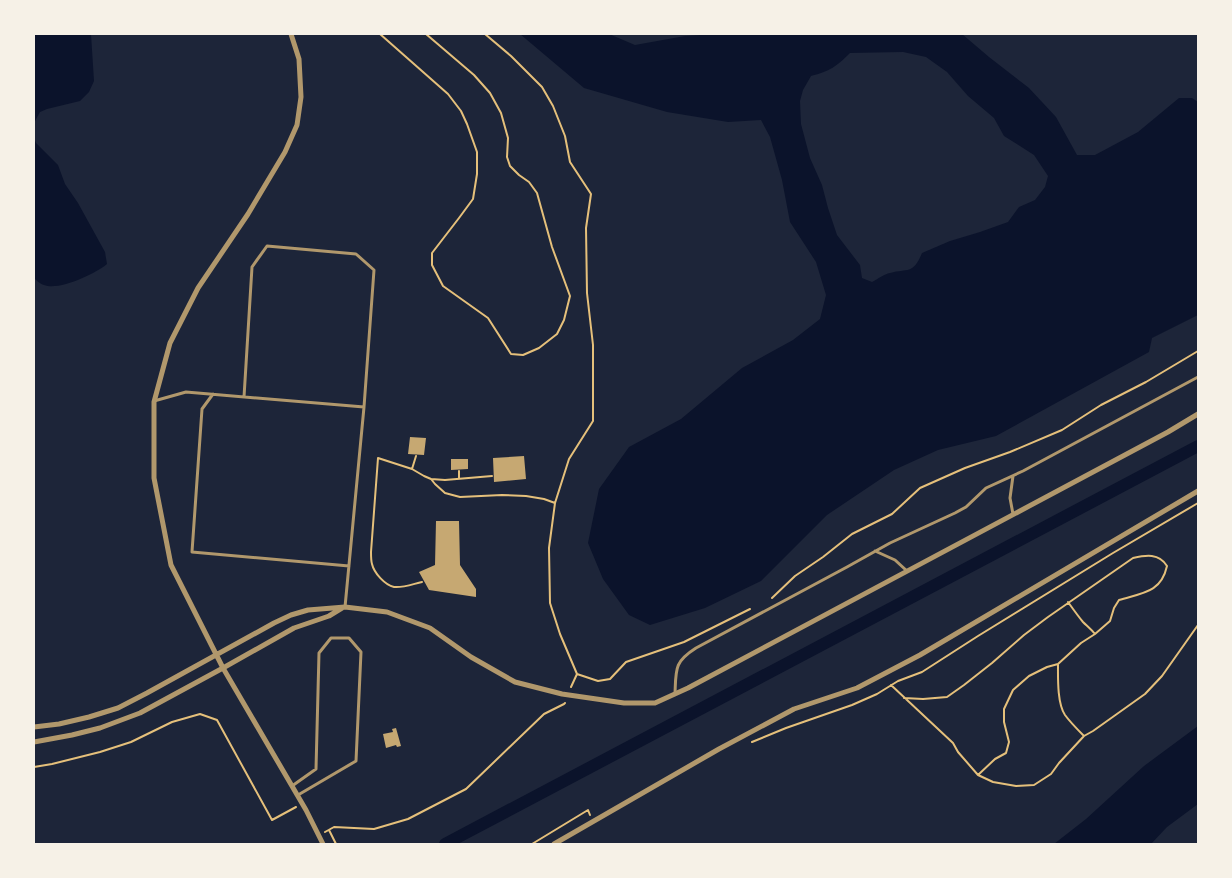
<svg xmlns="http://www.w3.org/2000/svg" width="1232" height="878" font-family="'Fira Sans Condensed',sans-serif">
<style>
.green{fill:#1d2539}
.water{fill:#0b132b;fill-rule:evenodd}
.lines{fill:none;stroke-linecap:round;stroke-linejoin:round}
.canal{stroke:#0b132b;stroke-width:12}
.building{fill:#c6a872}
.path{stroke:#e5c07b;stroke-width:2}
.service{stroke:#b1986c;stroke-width:3}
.minor{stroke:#b1986c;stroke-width:5}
</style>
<rect width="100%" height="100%" fill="#14213d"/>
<path class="green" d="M34 34H1198V844H34Z"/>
<path class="water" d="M34 34H91L94 81 89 92 80 101 47 109 40 112 34 123Z
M520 34H609L635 45 685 36 714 34H962L989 57 1029 88 1056 117 1077 155H1095L1138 132 1179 98H1192L1198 102V315L1152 338 1149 352 996 436 938 450 894 470 827 515 761 581 705 608 650 625 629 615 603 579 588 543 599 489 629 447 681 419 742 368 793 340 820 319 826 295 816 262 790 222 782 180 770 137 761 120 728 122 667 112 584 88ZM903 52 926 57 947 72 968 96 994 118 1004 136 1034 155 1048 176 1045 187 1035 200 1019 207 1008 222 980 232 950 241 922 253C913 275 908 268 890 273 884 274 878 279 872 282L862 278 860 265 837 235 828 208 822 185 810 158 801 124 800 101 803 90 811 76C830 71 836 67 850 53Z
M34 138 36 143 58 165 65 184 78 203 105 252 107 264C95 274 59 291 44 285 40 284 36 280 34 278Z
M1198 726V804L1167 827 1151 844H1054L1086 819 1144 766Z"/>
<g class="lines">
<path class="canal" d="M445 844 1198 446"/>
</g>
<path class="building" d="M410 437 426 438 424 455 408 454Z
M524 456 526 479 494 482 493 458Z
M451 459H468V469L451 470Z
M436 521H459L460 565 476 589V597L429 590 419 572 435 565Z
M396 728 401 746 397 747 396 745 386 748 383 734 393 732 392 729Z"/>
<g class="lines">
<path class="path" d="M380 34 448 94 461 111 467 124 477 152V174L473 199 459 218 432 253V265L443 286 488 318 511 354 523 355 539 348 557 334 564 320 570 296 552 247 537 193 529 182 519 175 510 166 507 157 508 138 501 113 490 93 474 75 426 34
M485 34 511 56 542 87 553 106 565 136 570 162 591 194 586 228 587 293 593 345V421L569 459 555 503 549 548 550 603 560 634 577 674 571 687
M412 469 416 456
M459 471V479
M431 479 445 480 492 476
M422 582C413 584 403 588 394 587 385 585 374 573 372 564 371 561 371 556 371 552L378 458 412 469 424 476 431 479 435 484 445 493 460 497 502 495 526 496 544 499 555 503
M772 598 795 576 823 557 852 534 892 514 920 488 965 468 1010 452 1062 430 1101 405 1146 382 1198 351
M1068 602C1073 609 1078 616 1083 622 1087 626 1091 629 1095 634
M1058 664C1058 677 1057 703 1065 715 1070 722 1077 729 1084 736
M577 674 598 681 610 679 626 662 684 642 750 609
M891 685 953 743 958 752 978 775 995 759 1006 753 1009 742 1004 722V709L1013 690 1029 676 1047 667 1058 664 1081 643 1095 634 1110 621 1114 608 1119 600C1142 593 1161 593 1167 566 1159 553 1146 555 1133 558L1048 617 1024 635 992 663 964 685 947 697 923 699 904 698
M752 742 786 728 852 705 877 694 898 681 922 672 978 636 1113 553 1198 503
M34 767 52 764 100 752 131 742 172 722 200 714 217 720 272 820 296 807
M978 775 993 782 1016 786 1034 785 1051 774 1059 763 1084 736 1093 731 1145 694 1162 676 1198 625
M329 830 336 844
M325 832 334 827 374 829 408 819 466 789 544 714 564 704 565 703
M532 844 588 810 590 815"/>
<path class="service" d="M213 394 202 409 192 552 349 566
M244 397 252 267 267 246 356 254 374 270 364 407
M154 401 186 392 364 407 345 607
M1013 514 1010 498 1013 476
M875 551 895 560 907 571
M675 694C676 669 674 662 696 648L847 567 890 543 955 513 966 507 986 488 1023 471 1198 377
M292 786 316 769 319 653 331 638H349L361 652 356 761 298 795"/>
<path class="minor" d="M291 34 299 59 301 97 297 125 285 152 248 214 198 288 170 343 154 402V478L171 565 223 668 306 810 323 844
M34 727 59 724 89 717 118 708 147 693 274 623 291 615 308 610 345 607 387 612 430 628 471 657 515 682 562 694 624 703H655L688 688 1168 432 1198 414
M34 742 72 735 100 728 140 713 223 668 294 628 329 616 342 608
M554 844 719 749 794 709 857 688 920 655 1198 491"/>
</g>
<rect width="1232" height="878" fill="none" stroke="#f6f1e7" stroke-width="70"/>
</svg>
